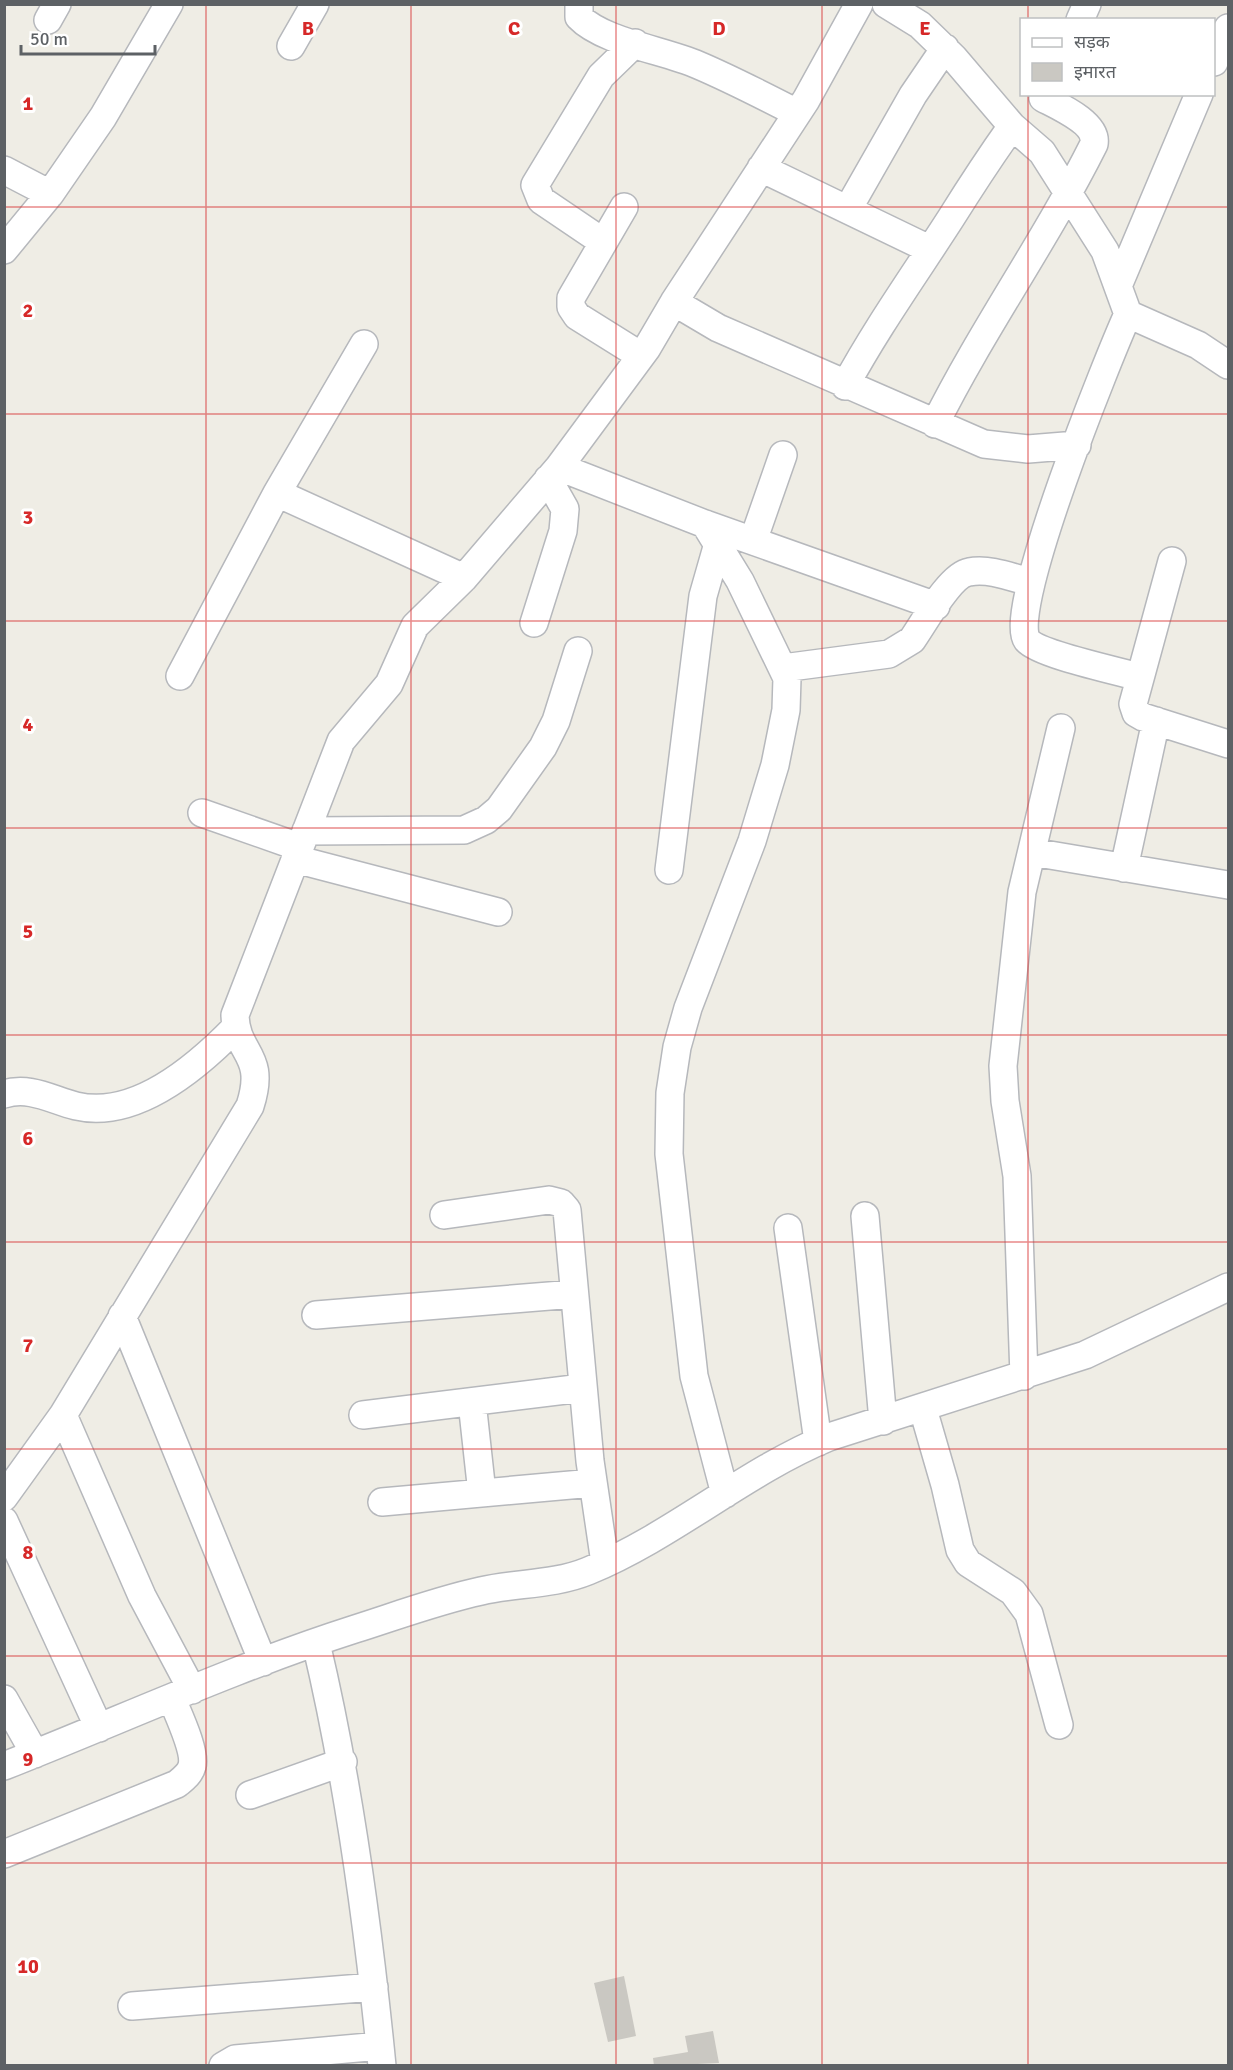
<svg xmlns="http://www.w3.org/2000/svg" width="1233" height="2070" font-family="Signika,'Noto Sans Devanagari',sans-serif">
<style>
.building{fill:#cac8c2}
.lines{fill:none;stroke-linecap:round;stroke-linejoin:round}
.minor-casing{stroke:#b6b8bc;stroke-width:30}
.minor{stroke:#fff;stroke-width:27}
.grid{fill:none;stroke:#d62828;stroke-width:1.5;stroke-opacity:0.55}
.grid-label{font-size:20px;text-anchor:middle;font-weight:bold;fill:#d62828;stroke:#fff;stroke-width:6;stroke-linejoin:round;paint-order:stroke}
</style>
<rect width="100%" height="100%" fill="#efede5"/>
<path class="building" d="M624 1976 636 2036 608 2042 594 1983Z
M713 2031 719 2063 654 2066 653 2058 688 2052 685 2036Z"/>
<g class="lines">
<g class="minor-casing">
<path id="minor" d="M579 4V17C603 42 664 50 698 65 731 79 764 96 797 113
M886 4 920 25 954 58 1012 126 1042 152 1105 251 1128 314C1109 356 1006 610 1027 640 1038 654 1118 671 1139 677
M48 20 57 4
M1080 20 1087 4
M291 46 315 4
M1214 62 1228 28
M761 168 929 249
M4 170 50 194 103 117 169 4
M624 207 571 298V307L577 316 641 356
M848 209 913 95 945 48
M603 242 541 200 535 185 601 76 635 43
M4 250 50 194
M1118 286 1199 94
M674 302 718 328 984 444 1028 449 1077 445
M1128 314 1198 345 1228 365
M845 386C877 327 915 274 951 218 971 186 990 157 1012 126
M935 424C983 328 1046 240 1094 144 1098 123 1058 106 1043 98
M559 467 705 524 936 606
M277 493 464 578
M705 524 740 581 787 678 786 710 775 765 752 841 688 1008 677 1047 670 1093 669 1154 694 1376 725 1494
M753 541 783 455
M1172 561 1133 704 1136 713 1143 717 1228 744
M534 623 563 531 565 509 548 479
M783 668 889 654 912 640C924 623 950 575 969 572 989 568 1011 577 1029 582
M180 676 277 493 364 344
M202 813 299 847
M306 831 464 830 486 820 499 809 543 747 556 721 578 651
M1032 852 1228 885
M295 859 498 912
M1124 868 1156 721
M669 870 703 596 717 547
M4 1094C30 1086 52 1100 76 1106 135 1120 196 1068 235 1028
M444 1215 549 1200 561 1203 567 1210 590 1461 605 1563
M865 1216 883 1421
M788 1228 818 1442
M316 1315 574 1294
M122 1316 263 1662
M1024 1376 1017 1176 1005 1101 1003 1066 1022 892 1061 728
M472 1402 482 1493
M923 1409 945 1485 960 1550 968 1563 1013 1592 1029 1614 1059 1725
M63 1415 142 1596 192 1690
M363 1415 582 1388
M4 1497 63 1415 250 1106C267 1053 236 1055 235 1015L341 741 389 684 415 626 464 578 559 467 647 348 674 302 806 100 859 4
M382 1502 593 1483
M4 1521 99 1728
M316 1643C349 1782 368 1923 382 2066
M4 1699 35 1754
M4 1766C121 1720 236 1667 355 1629 396 1616 439 1600 481 1591 516 1583 554 1585 588 1571 673 1536 744 1472 829 1437L1085 1355 1228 1287
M250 1795 343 1762
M4 1854 177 1784C183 1779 190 1774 192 1766 196 1751 178 1714 172 1699
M132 2006 374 1987
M223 2066 235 2059 380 2046"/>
</g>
<use href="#minor" class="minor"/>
</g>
<path class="grid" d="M206 4V2066M411 4V2066M616 4V2066M822 4V2066M1028 4V20M1028 94V2066M4 207H1228M4 414H1228M4 621H1228M4 828H1228M4 1035H1228M4 1242H1228M4 1449H1228M4 1656H1228M4 1863H1228"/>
<g class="grid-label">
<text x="308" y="35">B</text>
<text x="514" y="35">C</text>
<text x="719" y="35">D</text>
<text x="925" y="35">E</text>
<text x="28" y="110">1</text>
<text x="28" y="317">2</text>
<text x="28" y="524">3</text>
<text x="28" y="731">4</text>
<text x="28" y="938">5</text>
<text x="28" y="1145">6</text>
<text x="28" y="1352">7</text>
<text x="28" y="1559">8</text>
<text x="28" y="1766">9</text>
<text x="28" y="1973">10</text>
</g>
<rect width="1233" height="2070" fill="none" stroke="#5d6165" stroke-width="12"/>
<rect x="1020" y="18" width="195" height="78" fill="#ffffff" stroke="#bec0c1" stroke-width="1.5"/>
<rect x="1032" y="38" width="30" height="9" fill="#ffffff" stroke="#bec0c1" stroke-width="1.5"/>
<text x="1074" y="48" font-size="18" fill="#5d6165">सड़क</text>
<rect x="1032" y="63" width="30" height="18" fill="#cac8c2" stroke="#bec0c1" stroke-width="1.5"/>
<text x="1074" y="78" font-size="18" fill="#5d6165">इमारत</text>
<path d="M21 45v9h134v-9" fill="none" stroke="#5d6165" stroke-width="3"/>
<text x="30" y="45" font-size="18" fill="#5d6165" stroke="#ffffff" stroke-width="4.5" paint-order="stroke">50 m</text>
</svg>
